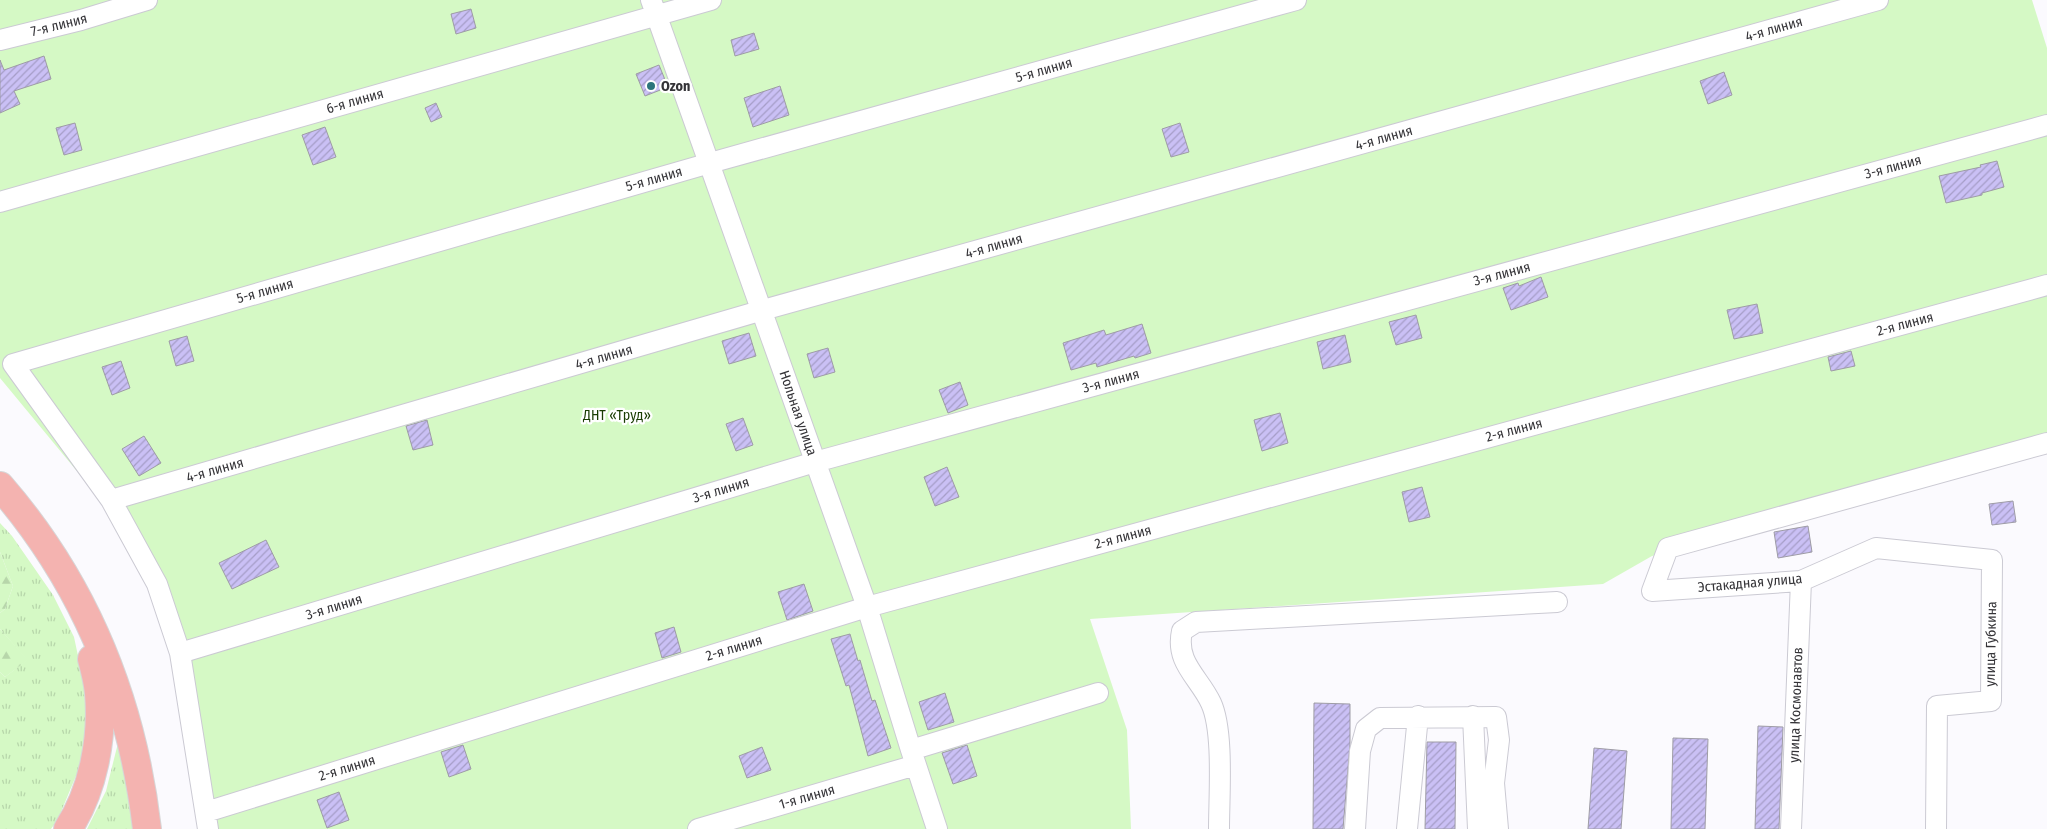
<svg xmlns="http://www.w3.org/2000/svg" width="2047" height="829" font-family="'Fira Sans Condensed',sans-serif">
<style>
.grass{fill:url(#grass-tufts)}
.forest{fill:url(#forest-firs)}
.garden{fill:#d5f9c5}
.building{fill:url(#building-hatch);stroke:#9e9ca5}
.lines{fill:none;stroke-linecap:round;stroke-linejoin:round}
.minor-casing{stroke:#cbcad3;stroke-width:22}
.highway-casing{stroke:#d7d6d7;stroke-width:30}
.minor{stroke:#fff;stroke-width:20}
.highway{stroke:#f4b3b0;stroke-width:28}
.poi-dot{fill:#2c757c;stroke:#fff;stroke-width:2}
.labels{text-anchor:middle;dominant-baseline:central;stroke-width:4.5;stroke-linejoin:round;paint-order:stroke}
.street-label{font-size:14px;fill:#353438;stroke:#fff}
.poi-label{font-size:14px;font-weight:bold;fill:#353438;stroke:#fff;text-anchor:start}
.park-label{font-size:14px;fill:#193c03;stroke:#fff}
</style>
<defs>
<pattern id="grass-tufts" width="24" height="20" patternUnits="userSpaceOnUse" patternTransform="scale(1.25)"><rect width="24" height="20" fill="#d5f9c5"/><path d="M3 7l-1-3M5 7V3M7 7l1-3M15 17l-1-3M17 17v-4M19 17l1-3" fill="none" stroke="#b7d6aa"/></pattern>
<pattern id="forest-firs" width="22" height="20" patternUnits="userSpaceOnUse" patternTransform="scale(1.25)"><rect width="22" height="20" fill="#d5f9c5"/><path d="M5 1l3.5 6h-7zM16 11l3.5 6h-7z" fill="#b7d6aa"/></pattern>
<pattern id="building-hatch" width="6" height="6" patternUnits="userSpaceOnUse" patternTransform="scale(1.25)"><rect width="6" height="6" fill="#cac0f5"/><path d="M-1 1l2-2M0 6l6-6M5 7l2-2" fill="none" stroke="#a59dc7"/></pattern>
</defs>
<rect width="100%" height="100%" fill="#fbfafe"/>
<path class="grass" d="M0 523 12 536 53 595 74 637 84 684 86 724 83 759 58 819 51 829H0V672L5 677 27 660 0 629V613L5 609 13 586 0 552Z
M120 735 133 816V829H87L106 791Z"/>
<path class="forest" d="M0 552 13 586 5 609 0 613Z
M0 629 28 660 5 677 0 672Z"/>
<path class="garden" d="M0 0H2032L2047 48V450L1652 556 1603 584 1090 619 1127 730 1131 829H199L168 622 114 516 0 378Z"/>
<path class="building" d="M471 9 476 28 456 34 451 14Z
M754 33 759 49 735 56 731 40Z
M44 56 51 79 14 91 20 104 0 113V60L4 70Z
M659 65 668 87 645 96 636 74Z
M1724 72 1732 95 1708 104 1700 81Z
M780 86 789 115 753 127 744 98Z
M436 103 442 117 431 122 425 108Z
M75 123 82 150 64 155 56 128Z
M1180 123 1189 152 1171 157 1162 129Z
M325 127 336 157 313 165 302 135Z
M1997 161 2004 187 1982 193V195L1946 203 1939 176 1981 167 1980 165Z
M1541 277 1548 297 1511 310 1503 288 1518 283 1519 286Z
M1757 304 1763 333 1734 339 1727 310Z
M1416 315 1422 338 1396 345 1389 322Z
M1142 324 1151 353 1135 358 1134 356 1097 367 1096 363 1071 370 1063 343 1104 330 1106 335Z
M749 333 756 356 729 364 722 341Z
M1345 335 1351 362 1323 369 1317 342Z
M187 336 194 361 176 366 169 341Z
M828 348 835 372 814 378 807 354Z
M1851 351 1855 366 1831 371 1828 357Z
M121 361 130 388 112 395 102 367Z
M960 382 968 405 948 413 939 390Z
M1280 413 1288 443 1262 451 1254 420Z
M743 418 753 445 736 451 726 424Z
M427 420 433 445 413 450 406 426Z
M144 436 161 463 139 476 122 449Z
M947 467 959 497 935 506 924 477Z
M1422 487 1430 517 1409 522 1402 492Z
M2013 501 2016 522 1992 525 1989 504Z
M1808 526 1812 552 1778 558 1774 532Z
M266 540 279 567 232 589 219 563Z
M804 584 813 611 787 620 778 592Z
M674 627 681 652 662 658 655 633Z
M850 634 858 661 860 660 872 701 875 700 891 748 868 756 849 685 846 686 831 639Z
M945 693 954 722 928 730 919 702Z
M1314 703 1350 704V744L1343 829H1313Z
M1758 726 1783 727 1779 829H1755Z
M1673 738 1708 739 1705 829H1671Z
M1427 742H1456L1455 829H1425Z
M463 745 471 769 449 777 441 752Z
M967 745 977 776 953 784 942 753Z
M762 747 771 770 747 778 739 756Z
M1594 748 1627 751 1621 829H1588Z
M339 792 349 820 327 828 317 800Z"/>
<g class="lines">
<g class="minor-casing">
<path id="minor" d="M651 0 867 607 911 750 937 829
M0 40 81 20 147 0
M0 202 711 0
M111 500 763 310 1878 0
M180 653 815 462 2047 125
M1473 716 1478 829
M911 750 1098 693
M206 812 867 607 2047 285
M208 829 180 653 157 584 111 500 13 364 710 163 1296 0
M698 829 916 765
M1219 829C1219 796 1224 731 1211 703 1199 677 1175 663 1182 631L1196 622 1557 602
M1355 829 1360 751 1366 729 1380 718 1496 717 1499 740 1494 783 1498 829
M1407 829 1418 716
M1791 829 1801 581
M1936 829 1937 706 1991 701 1992 560 1876 548 1801 581 1652 591 1668 548 2047 443"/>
</g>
<g class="highway-casing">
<path id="highway" d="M0 486C86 585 132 700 147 829
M68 829C93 791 103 738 99 693 98 682 95 670 92 659"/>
</g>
<use href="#minor" class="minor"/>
<use href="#highway" class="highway"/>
</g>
<circle class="poi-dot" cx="651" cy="86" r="5"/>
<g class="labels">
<g class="street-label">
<text transform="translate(59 25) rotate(-14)">7-я линия</text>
<text transform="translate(1774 29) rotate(-16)">4-я линия</text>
<text transform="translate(1044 70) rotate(-16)">5-я линия</text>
<text transform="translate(355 101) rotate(-16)">6-я линия</text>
<text transform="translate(1384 138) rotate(-16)">4-я линия</text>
<text transform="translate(1893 167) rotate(-15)">3-я линия</text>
<text transform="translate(654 179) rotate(-16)">5-я линия</text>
<text transform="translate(994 246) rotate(-16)">4-я линия</text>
<text transform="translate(1502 274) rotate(-15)">3-я линия</text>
<text transform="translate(265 291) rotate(-16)">5-я линия</text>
<text transform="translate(1905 324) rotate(-15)">2-я линия</text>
<text transform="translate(604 357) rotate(-16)">4-я линия</text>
<text transform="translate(1111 381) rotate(-15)">3-я линия</text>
<text transform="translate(798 413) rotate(71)">Нольная улица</text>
<text transform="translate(1514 430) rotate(-15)">2-я линия</text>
<text transform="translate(215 470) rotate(-16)">4-я линия</text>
<text transform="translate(721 490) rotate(-17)">3-я линия</text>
<text transform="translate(1123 537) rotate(-15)">2-я линия</text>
<text transform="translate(1750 583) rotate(-5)">Эстакадная улица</text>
<text transform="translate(334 607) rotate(-17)">3-я линия</text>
<text transform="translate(1991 644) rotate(-89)">улица Губкина</text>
<text transform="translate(734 648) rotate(-17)">2-я линия</text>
<text transform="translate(1796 705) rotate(-88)">улица Космонавтов</text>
<text transform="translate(347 768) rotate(-17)">2-я линия</text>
<text transform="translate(807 797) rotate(-16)">1-я линия</text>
</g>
<g class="poi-label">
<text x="661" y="86">Ozon</text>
</g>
<g class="park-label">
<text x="617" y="415">ДНТ «Труд»</text>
</g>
</g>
</svg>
